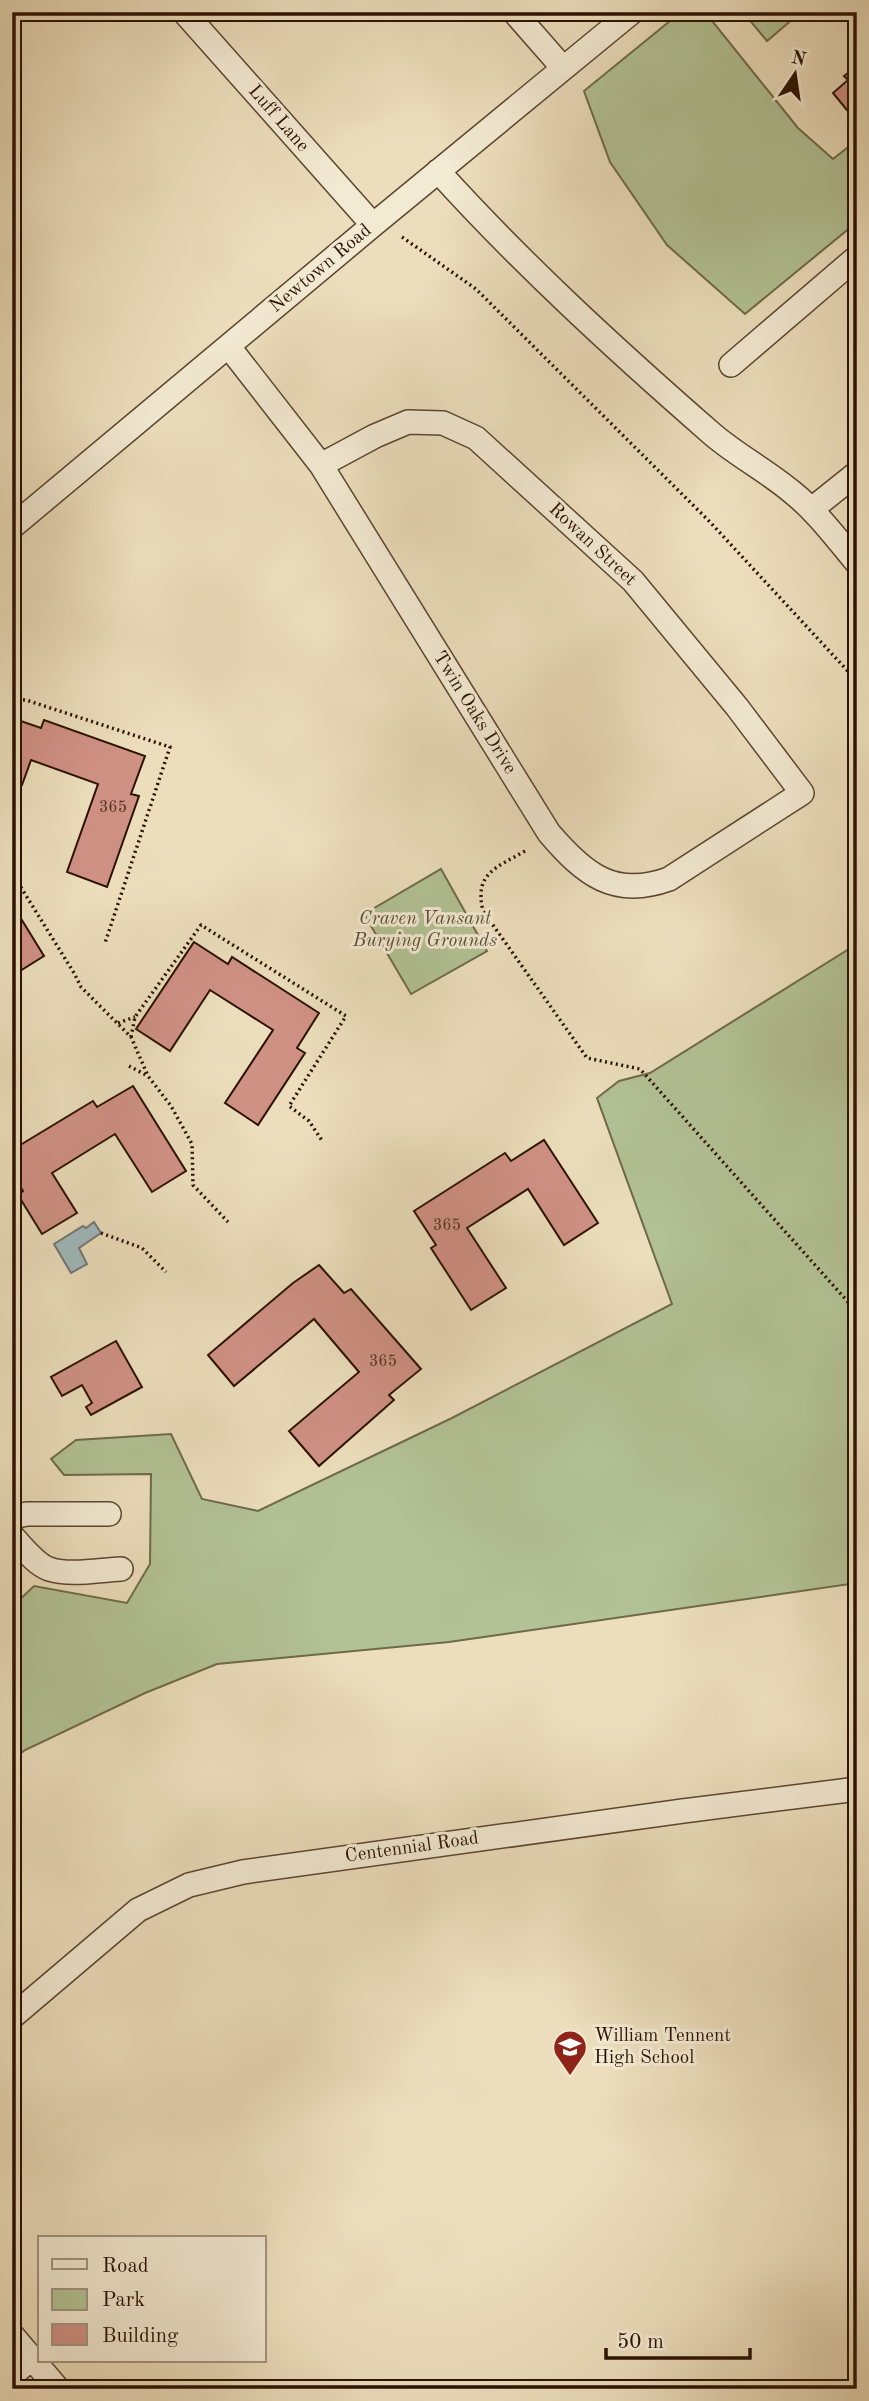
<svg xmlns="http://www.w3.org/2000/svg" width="869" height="2401" font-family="'Old Standard TT',serif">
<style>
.green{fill:#b2c295;stroke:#6e6a4a;stroke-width:2}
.water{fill:#a0b9bd;stroke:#717671;stroke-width:2}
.building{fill:#d09185;stroke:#2b1200;stroke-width:2}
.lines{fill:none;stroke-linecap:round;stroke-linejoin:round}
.minor-casing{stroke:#5b452f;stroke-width:26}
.path{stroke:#2b1200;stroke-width:3.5;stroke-dasharray:2 3.5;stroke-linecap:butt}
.minor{stroke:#f3ead3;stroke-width:23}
.labels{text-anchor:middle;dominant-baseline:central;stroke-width:6;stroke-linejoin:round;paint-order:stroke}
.number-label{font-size:16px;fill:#543221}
.street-label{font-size:19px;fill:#2b1200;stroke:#f3ead3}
.park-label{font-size:19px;font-style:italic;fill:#5a5034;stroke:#f3ead3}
.poi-label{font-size:19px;fill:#2b1200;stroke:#f3ead3;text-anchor:start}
</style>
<rect width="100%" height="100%" fill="#ecdebc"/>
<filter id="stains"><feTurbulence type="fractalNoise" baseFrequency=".00286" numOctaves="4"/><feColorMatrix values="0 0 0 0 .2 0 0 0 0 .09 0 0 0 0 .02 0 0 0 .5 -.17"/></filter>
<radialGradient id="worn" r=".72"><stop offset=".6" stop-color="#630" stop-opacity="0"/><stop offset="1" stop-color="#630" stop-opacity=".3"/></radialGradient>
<path class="green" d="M681 12H705L798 128 833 159 857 140V222L745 314 667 245 610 162 584 91Z
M743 12H801L767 41Z
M441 869 487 951 411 994 364 914Z
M857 944V1583L449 1642 217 1664 145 1693 25 1750 12 1760V1607L34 1586 127 1603 150 1564 151 1474 64 1475 51 1459 76 1440 171 1434 202 1499 258 1511 452 1418 672 1304 597 1098 619 1081 650 1073Z"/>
<path class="water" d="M94 1222 101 1233 79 1248 87 1264 71 1273 54 1244 83 1226 86 1228Z"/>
<path class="building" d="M857 66V121H856L833 93 848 80 844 76Z
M12 718 41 728 44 720 145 756 131 794 139 796 107 887 67 872 98 784 31 760 22 785 12 781Z
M12 904 44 956 12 976Z
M194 942 228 964 232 957 319 1013 297 1048 305 1053 258 1125 225 1103 273 1030 210 990 170 1051 136 1029Z
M133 1086 186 1171 152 1192 115 1134 52 1173 77 1213 42 1234 18 1195 23 1191 12 1173V1150L93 1101 97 1107Z
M544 1140 598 1223 564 1245 528 1189 467 1228 506 1288 471 1310 431 1248 436 1245 414 1211 505 1153 511 1161Z
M319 1265 344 1293 351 1289 421 1369 389 1395 394 1400 319 1466 289 1431 359 1372 314 1319 234 1386 208 1355 293 1283Z
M116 1341 142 1387 91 1415 86 1407 92 1403 82 1385 62 1396 51 1377Z"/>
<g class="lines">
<g class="minor-casing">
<path id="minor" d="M184 12 373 225
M514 12 563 68
M438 171C522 264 616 350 711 433 736 455 766 470 792 492 817 512 836 538 857 563
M229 347 321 465 549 833C584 874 614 899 669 879L802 793 737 707 633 581 476 438 443 423 408 422 375 436 321 465
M731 365 857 257
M812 509 857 473
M12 527 373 225 632 12
M12 1517 27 1514H109
M12 1536C22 1546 35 1564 49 1569 70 1576 99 1570 121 1569
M12 2017 138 1910 189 1885 243 1872 683 1811 857 1789
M12 2335 58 2389
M12 2376 31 2358"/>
</g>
<path class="path" d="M402 237 476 289 710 522 857 681
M12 699 26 700 170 747 105 943
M525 851C496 868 474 873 483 911L587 1058 640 1069 857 1312
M12 873 74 973 81 987 131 1037 148 1076 171 1106 192 1144 193 1185 228 1222
M118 1023 135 1017
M131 1037 135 1017 201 925 346 1016 289 1106 309 1121 323 1142
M129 1066 146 1075
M101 1233 142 1248 166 1272"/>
<use href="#minor" class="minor"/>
</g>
<defs>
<g id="school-pin" transform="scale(1.75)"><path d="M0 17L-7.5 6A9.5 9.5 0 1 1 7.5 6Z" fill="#8f2418" stroke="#f3ead3"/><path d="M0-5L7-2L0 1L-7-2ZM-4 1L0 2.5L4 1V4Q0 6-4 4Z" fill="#fff"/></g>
</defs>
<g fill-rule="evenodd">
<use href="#school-pin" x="570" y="2047"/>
</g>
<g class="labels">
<g class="number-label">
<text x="113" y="808">365</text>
<text x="447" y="1226">365</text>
<text x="383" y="1362">365</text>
</g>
<g class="street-label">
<text transform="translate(278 119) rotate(49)">Luff Lane</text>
<text transform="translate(321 269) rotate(-40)">Newtown Road</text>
<text transform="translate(592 545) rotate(43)">Rowan Street</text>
<text transform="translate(474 713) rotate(58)">Twin Oaks Drive</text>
<text transform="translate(412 1848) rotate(-8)">Centennial Road</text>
</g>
<g class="park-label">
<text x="425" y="919">Craven Vansant<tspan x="425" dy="22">Burying Grounds</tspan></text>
</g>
<g class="poi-label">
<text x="594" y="2036">William Tennent<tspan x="594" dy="22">High School</tspan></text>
</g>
</g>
<rect width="869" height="2401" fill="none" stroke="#ecdebc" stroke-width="42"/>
<rect x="14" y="14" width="841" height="2373" fill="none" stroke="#2b1200" stroke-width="3.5"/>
<rect x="21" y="21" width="827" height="2359" fill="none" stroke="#2b1200" stroke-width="2"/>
<rect x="38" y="2236" width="228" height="126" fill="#f3ead3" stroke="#a3947f" stroke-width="2"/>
<rect x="52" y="2259" width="35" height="10" fill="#f3ead3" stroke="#a3947f" stroke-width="2"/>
<text x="102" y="2272" font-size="21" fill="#2b1200">Road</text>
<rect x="52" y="2289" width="35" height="21" fill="#b2c295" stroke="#a3947f" stroke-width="2"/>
<text x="102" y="2306" font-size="21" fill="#2b1200">Park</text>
<rect x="52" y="2324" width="35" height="21" fill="#d09185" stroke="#a3947f" stroke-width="2"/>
<text x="102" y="2342" font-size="21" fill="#2b1200">Building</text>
<g transform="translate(795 74) rotate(13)" stroke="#f3ead3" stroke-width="5" paint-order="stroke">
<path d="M0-5L12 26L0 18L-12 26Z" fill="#2b1200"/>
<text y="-10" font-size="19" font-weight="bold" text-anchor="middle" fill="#2b1200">N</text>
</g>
<path d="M606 2348v10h144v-10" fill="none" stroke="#2b1200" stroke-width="3.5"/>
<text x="617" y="2348" font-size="21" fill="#2b1200" stroke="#f3ead3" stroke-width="5" paint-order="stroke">50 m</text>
<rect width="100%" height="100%" filter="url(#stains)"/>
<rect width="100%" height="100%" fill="url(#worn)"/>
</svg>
